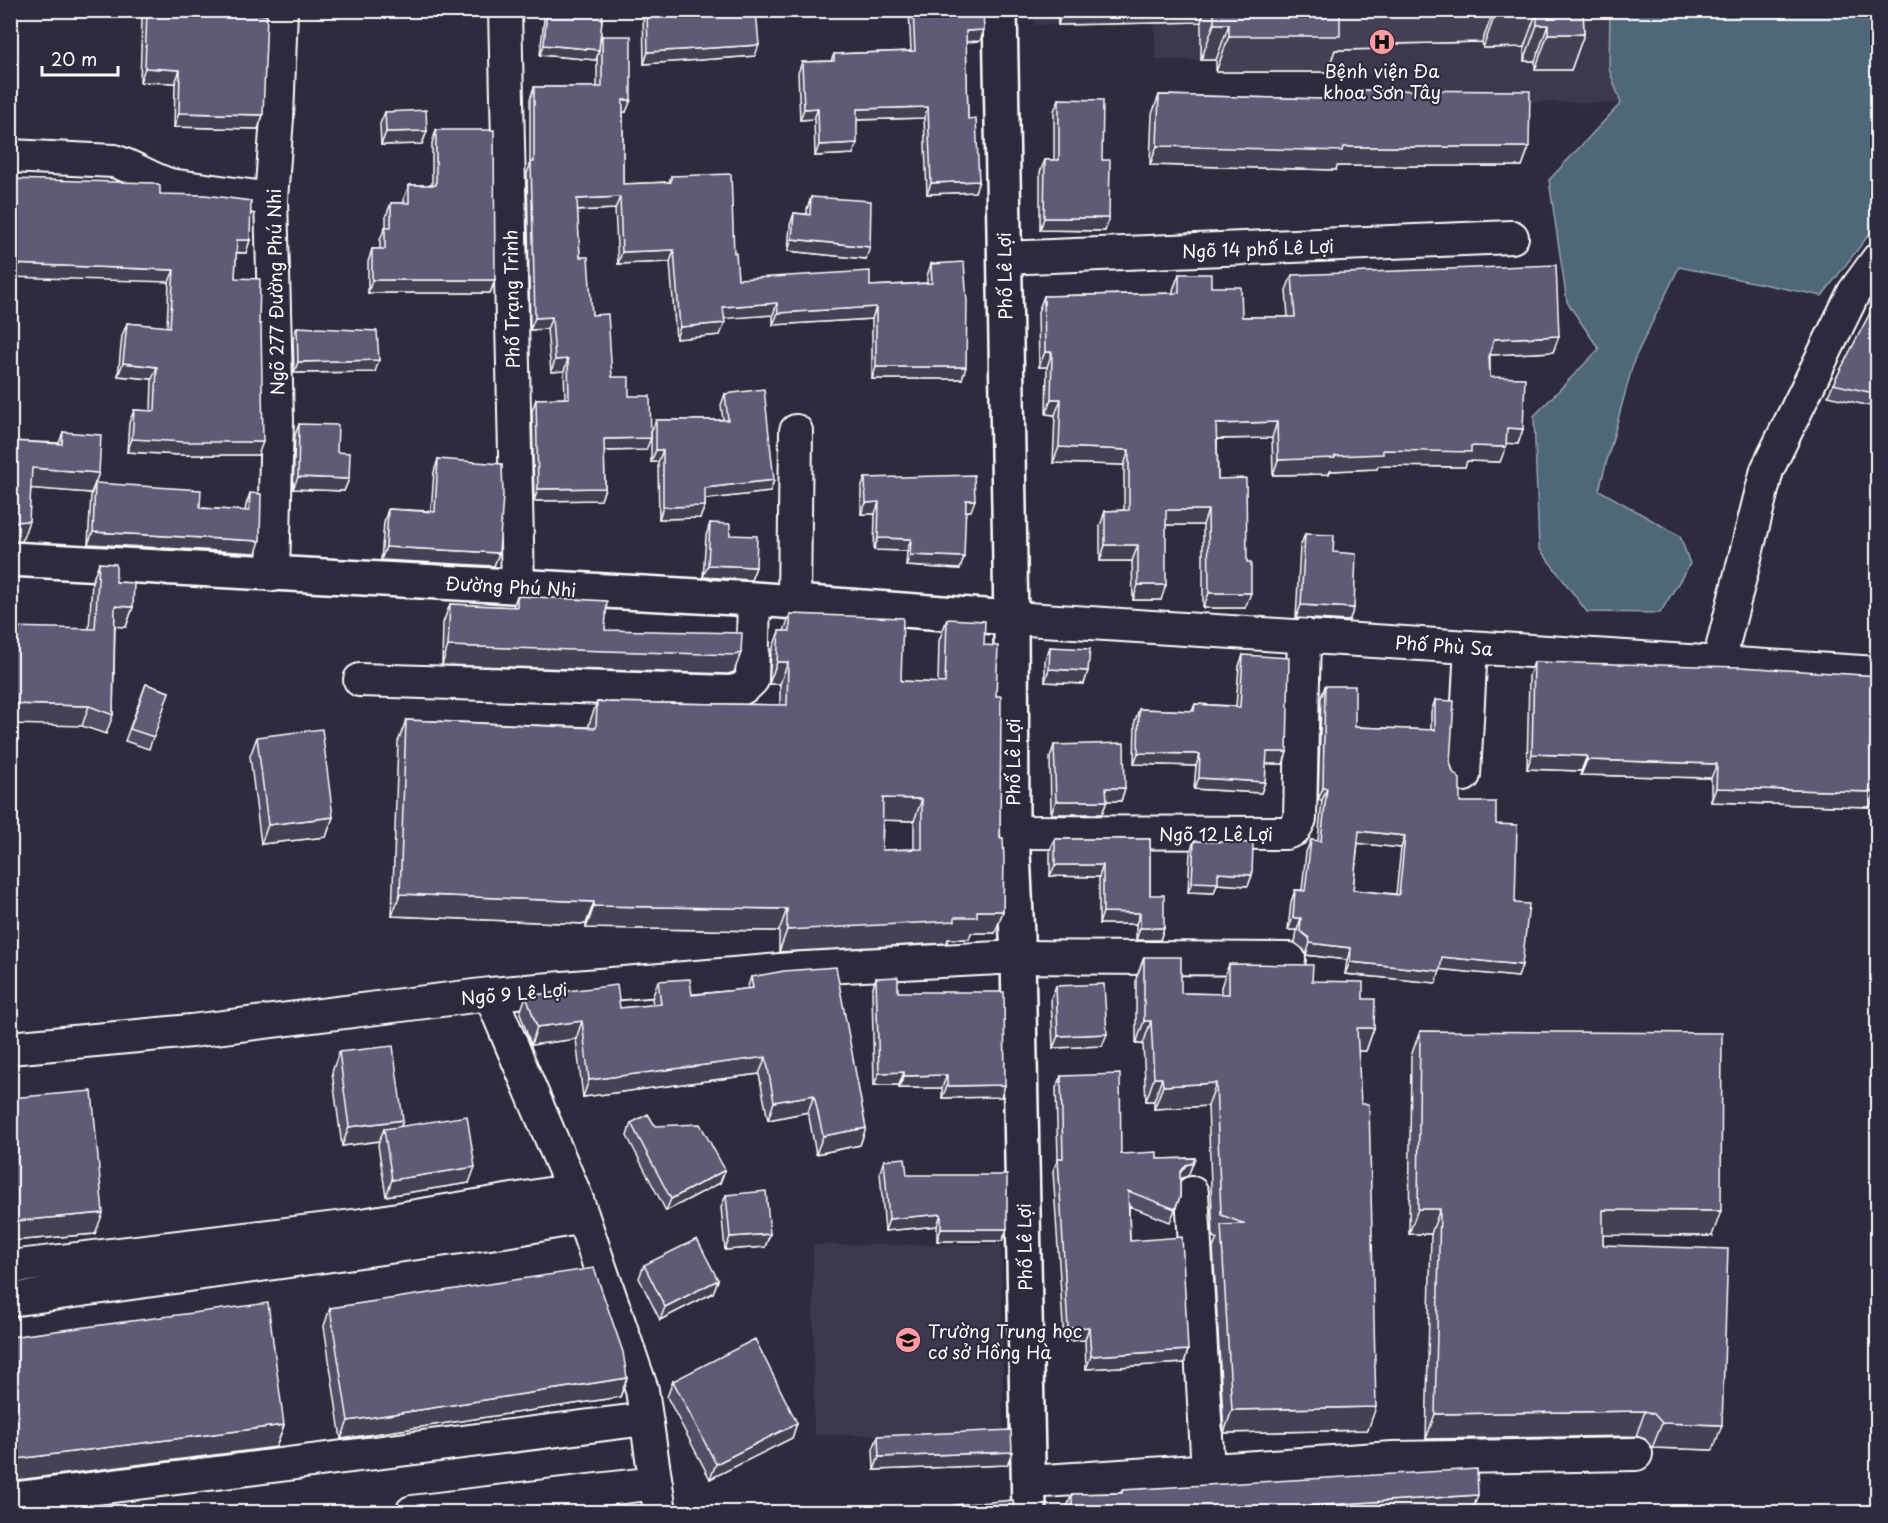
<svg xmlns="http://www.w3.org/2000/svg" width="1888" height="1523" font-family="'Playpen Sans',sans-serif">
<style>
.built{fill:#3e384e}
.water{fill:#4f6779;stroke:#95a4af;stroke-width:1.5}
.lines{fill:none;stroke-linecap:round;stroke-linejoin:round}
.minor-casing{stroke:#fff;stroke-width:36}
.tertiary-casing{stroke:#fff;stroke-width:38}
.secondary-casing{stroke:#fff;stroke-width:38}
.minor{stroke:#2f2a3d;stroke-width:32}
.tertiary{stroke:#2f2a3d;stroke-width:33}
.secondary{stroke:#2f2a3d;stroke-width:33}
.wall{fill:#534d66;stroke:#fff;stroke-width:1.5;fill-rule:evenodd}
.shaded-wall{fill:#443f53;stroke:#fff;stroke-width:1.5}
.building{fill:#615a77;stroke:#fff;stroke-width:1.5;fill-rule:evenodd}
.labels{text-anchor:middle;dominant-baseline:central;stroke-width:4.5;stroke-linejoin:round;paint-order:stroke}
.poi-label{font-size:18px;fill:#fff;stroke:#2f2a3d}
.street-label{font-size:18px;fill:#fff;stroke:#2f2a3d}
</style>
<rect width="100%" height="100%" fill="#2f2a3d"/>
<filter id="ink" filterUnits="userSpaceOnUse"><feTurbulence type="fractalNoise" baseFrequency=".0167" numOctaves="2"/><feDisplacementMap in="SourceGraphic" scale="12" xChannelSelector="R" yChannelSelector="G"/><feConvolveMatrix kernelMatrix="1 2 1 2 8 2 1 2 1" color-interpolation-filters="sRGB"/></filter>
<g filter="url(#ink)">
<path class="built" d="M1034 11H1610L1609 69 1621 103 1380 100 1379 75 1327 72H1216L1215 60H1156L1154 23 1035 25Z
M1002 1244 1003 1435H814L813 1245Z"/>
<path class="water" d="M1610 11H1877V224L1822 296 1679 267 1634 360 1599 490 1680 536 1690 564 1660 613 1587 612 1539 548 1534 416 1599 349 1567 302 1549 180 1621 103 1609 69Z"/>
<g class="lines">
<g class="minor-casing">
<path id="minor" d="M505 10 518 587
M10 156 114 161C134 167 150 179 170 185L271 199
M1004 258 1512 237
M273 575 277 419 271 199 277 118 281 10
M794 602 796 431
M1011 618 1878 673
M1718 665 1767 470 1854 292 1878 259
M360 680 729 692C739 691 745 688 752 680L754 599
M1464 775 1471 647
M1012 832 1286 833 1294 830 1300 819 1304 635
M490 994 576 1197 642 1390 660 1512
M10 1048 191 1031 490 994 805 968 1018 957 1289 959
M1192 1193 1208 1471
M10 1267 362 1225 573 1190
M10 1300 517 1229 583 1217
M1029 1482 1393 1458 1636 1454
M10 1499 646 1419
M412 1512 656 1483"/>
</g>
<g class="tertiary-casing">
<path id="tertiary" d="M10 559 754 599 1011 618"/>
</g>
<g class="secondary-casing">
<path id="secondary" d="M1000 10 1011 618 1012 832 1018 957 1029 1512"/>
</g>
<use href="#minor" class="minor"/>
<use href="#tertiary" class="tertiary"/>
<use href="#secondary" class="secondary"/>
</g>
<path class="wall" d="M145 10H231L263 115 258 129 174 127 175 83 140 82 142 18Z
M545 10H603L600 40 602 36 626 112H623V184L669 182 671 176 734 253 738 279 870 286 927 283V276L931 264 962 379H872V319L773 325V315L724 318 720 335 676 339 670 262 618 264 615 209 577 211 580 257 592 315 612 377 629 396 646 450 604 451 605 488 601 500 534 501 532 411 536 399 565 398 564 371 551 372 547 329 530 330 527 174 530 165V99L534 87H597V56L596 60 540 55Z
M643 10H756L755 56 644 64Z
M909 10H983L980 41 966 42 968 119 979 181 975 192 927 194 924 118 857 120 853 154 815 156 814 119 800 120 798 73 802 62 831 61 834 54 911 51Z
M1057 10H1583L1584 34 1571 70H1535V61H1524V47L1483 48 1482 42 1391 44 1389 49 1335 50 1327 72H1216V60H1201V22L1058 25Z
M1362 90 1529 147 1522 166H1337L1336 170 1150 165 1152 114 1159 95 1358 100Z
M1059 99 1102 160 1109 218 1105 231 1040 230V172L1045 160H1054V111Z
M385 112 427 131 422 144 381 145 380 124Z
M436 130 495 280 490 293H368V262L372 249H380V240L385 227H386V216L391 203H404V198L409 185H432V143Z
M160 194 250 240 246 253H236L235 278 259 324 258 455H180L127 452 129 423 134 410 151 411 152 379 118 376 122 336 127 323 167 327 169 282Z
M811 197 866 259 788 251 790 225 794 213 807 214V209Z
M1179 274 1211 287 1242 317H1288L1286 290 1292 275 1559 336 1553 352 1490 355V377L1523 429 1518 444 1506 443 1500 462 1467 461 1465 467 1378 466 1377 469 1330 471 1329 474 1273 475 1272 438 1217 439 1218 479 1245 608H1203V525H1166L1161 600H1133L1132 561H1100V526L1105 511 1124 510V465L1053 463 1055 415 1046 414 1047 367H1039L1038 312 1044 296 1173 293V290Z
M1878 312V408L1828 396 1833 384Z
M297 327 375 372 294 373 293 338Z
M725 394 774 480 770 492 705 499V506L700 518 659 519 658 462H651V432L656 420H723L721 405Z
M299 424 337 452 349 479 344 491 293 489 295 435Z
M63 432 99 473 91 493 31 488 22 541 10 542V441L59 443Z
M438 459 499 553 494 566 381 560 384 522 388 509 431 511 434 472Z
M865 478 971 511H966L960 569 906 566 907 551 874 550 875 514H861V489Z
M95 483 200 508 245 511 246 505 250 493 256 553 88 544 91 495Z
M710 523 730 535 756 567 751 580 703 577 706 536Z
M1305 534 1333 552 1354 608 1349 621 1296 618 1300 547Z
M99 563 116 582 133 607 126 627 115 626 113 715 106 734 82 726 89 629 92 582Z
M517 596 605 630 734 672 728 674 442 665 443 623 450 604 513 607Z
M790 614 901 681 938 683 939 641 947 619 984 645 996 696 1003 911 995 933H971L969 939H948L947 943 779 952V931L586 928V924L392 916 398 742 406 720 589 727V724L597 702 780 705V684H769L771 653 779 631H784ZM883 820 914 821V849L882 850Z
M1050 647 1088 671 1084 684 1045 682V660Z
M1243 655 1287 752 1283 764H1266L1265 782 1261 793 1194 789 1196 766 1134 764 1135 721 1139 709 1192 711 1195 704 1236 706 1239 666Z
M1534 662 1878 676V779H1875L1870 807 1711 802V778L1581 775V771L1527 769 1529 676Z
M146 684 169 692 149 749 125 741Z
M1325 686 1355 727 1431 730V712L1435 700 1460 802 1496 824 1515 903 1522 965 1518 977 1440 969 1436 983 1345 974 1347 960 1306 955 1304 950 1295 943 1297 930H1288L1291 902 1295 890H1302L1306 852 1311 840 1318 841 1322 800H1318L1321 698ZM1358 843 1401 848 1396 894 1353 890Z
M257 737 333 817 326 837 261 844 250 756Z
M1054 745 1125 788 1121 801H1107L1102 814H1051L1050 758Z
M1055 839H1150V895L1164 928 1160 940H1136V924H1099V877L1050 876V850Z
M1194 841 1252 875 1248 886 1217 884 1214 893 1188 892 1190 852Z
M1144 957 1181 993 1221 994V987L1229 964 1312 981 1363 999 1374 1028 1366 1051H1358L1368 1430 1224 1433 1213 1248 1217 1239 1213 1237 1208 1106 1154 1109V1101H1146L1143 1044H1136V979Z
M751 977 866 1128 860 1145 816 1154 808 1112 768 1120 759 1074 583 1097 576 1039 531 1045 520 1013 526 996 620 1008 653 1005 652 999 658 981 692 995 747 989Z
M876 978 898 992 1005 1085 1001 1097 942 1098V1088H899V1085H874L872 990Z
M1056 986 1102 1046 1053 1048 1051 998Z
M1420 1031 1712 1236 1603 1235V1245L1713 1450 1652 1448 1645 1439 1636 1436 1426 1439 1431 1234H1409L1411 1056Z
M339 1052 403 1120 401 1126 469 1183 386 1196 378 1145 379 1141 342 1146 332 1072Z
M1061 1076 1121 1154 1157 1159 1195 1158 1188 1176 1182 1178 1180 1180V1197L1170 1222 1129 1206 1130 1241 1188 1350 1184 1363 1086 1369 1085 1340 1064 1341 1053 1171 1058 1159 1056 1088Z
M10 1098 95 1234 10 1241Z
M631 1123 655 1126 725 1170 720 1183 666 1211 627 1136Z
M884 1160 907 1175 1002 1241H937V1226L885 1231 880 1172Z
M726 1195 770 1234 765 1247 725 1250 721 1207Z
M644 1265 718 1280 713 1293 660 1320 639 1278Z
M330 1308 627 1378 620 1397 341 1439 324 1326Z
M10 1337 284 1425 276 1447 10 1481Z
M673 1381 797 1423 792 1438 710 1479 667 1397Z
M878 1436 1007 1465 874 1470 873 1449Z
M1122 1490 1472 1512H1065L1072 1494 1121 1493Z"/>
<path class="shaded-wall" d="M1063 10H1205L1201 22 1058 25Z
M1401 10H1494L1482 42 1391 44 1389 49 1335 50 1327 72H1216L1229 36 1340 14Z
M1537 11 1524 47 1483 48 1496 12Z
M1214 24H1229L1216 60H1201Z
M1537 25H1548L1535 61H1524Z
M984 30 980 41 962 42 966 31Z
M1548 34H1584L1571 70H1535Z
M544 45 599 50 596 60 540 55Z
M759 45 755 56 644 64 648 52Z
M145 68 180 70 175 83 140 82Z
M623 100H631L626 112H618Z
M928 107 924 118 853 120 857 109Z
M818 108 814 119 800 120 804 109Z
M179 113 263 115 258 129 174 127Z
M427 131 422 144 381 145 386 132Z
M857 143 853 154 815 156 819 145Z
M1157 146 1343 147H1529L1522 166H1337L1336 170 1150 165Z
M979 181 975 192 927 194 931 183Z
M620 197 615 209 572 211 577 199Z
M1044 218H1109L1105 231 1040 230Z
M792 239 870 247 866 259 788 251Z
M237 240H250L246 253 232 252Z
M674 250 670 262 618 264 622 252Z
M10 264 174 270 169 282 10 277Z
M372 280H495L490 293H368Z
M777 303 773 315 719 319 723 307Z
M876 307 872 319 773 325 778 313Z
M552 317 547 329 530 330 535 318Z
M725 323 720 335 676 339 680 327Z
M1559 336 1553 352 1489 355 1494 339Z
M1045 352H1052L1047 367H1039Z
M568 359 564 371 551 372 555 360Z
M379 360 375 372 294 373 298 362Z
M123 363 157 367 152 379 118 376Z
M876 367H966L962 379H872Z
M1051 399H1061L1055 415 1046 414Z
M1277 422 1272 438 1211 439 1216 424Z
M1507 428 1523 429 1518 444 1501 443Z
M651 438 646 450 600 451 604 439Z
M132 439 263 442 258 455H180L127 452Z
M1471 446 1506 447 1500 462 1467 461 1465 467 1378 466 1377 469 1330 471 1329 474 1273 475 1278 460 1335 456 1383 450Z
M1059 447 1129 450 1124 465 1053 463Z
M656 450H663L658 462H651Z
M32 468 99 473 91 493 25 488Z
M298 477 349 479 344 491 293 489Z
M774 480 770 492 700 500 705 488Z
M605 488 601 500 534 501 538 489Z
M966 500H975L971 511H962Z
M879 502 875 514H861L866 503Z
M705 506 700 518 659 519 663 507Z
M1166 510H1208L1203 525H1160Z
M29 521 22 541 10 542V522Z
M93 532 260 541 256 553 88 544Z
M878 538 911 539 907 551 874 550Z
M1105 545H1138L1132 561H1100Z
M386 547 499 553 494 566 381 560Z
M910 555 964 557 960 569 906 566Z
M708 565 756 567 751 580 703 577Z
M1138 585H1166L1161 600H1133Z
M1209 593H1251L1245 608H1203Z
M1301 605 1354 608 1349 621 1296 618Z
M115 606 133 607 126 627 108 626Z
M448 646 741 653 734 672 728 674 442 665Z
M777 662H788L780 684H769Z
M1049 669 1088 671 1084 684 1045 682Z
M10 704 89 706 82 726 10 724Z
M1267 752H1287L1283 764H1263Z
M1138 753 1200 754 1196 766 1134 764Z
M1532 754 1587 756 1581 771 1527 769Z
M1587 760 1717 764 1711 778 1581 775Z
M1875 765H1878V779H1870Z
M1199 778 1265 782 1261 793 1194 789Z
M1106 788H1125L1121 801H1102Z
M1323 788H1327L1322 800H1318Z
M1716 788 1875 792 1870 807 1711 802Z
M883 798 922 799 914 821 875 820Z
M1056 801H1107L1102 814H1051Z
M333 817 326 837 261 844 268 825Z
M1359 831 1405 836 1401 848 1355 843Z
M1055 865H1103L1099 877 1050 876Z
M1218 873 1252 875 1248 886 1217 884 1214 893 1188 892 1192 882Z
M400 894 594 902 586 924 392 916Z
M594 906 787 909 779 931 586 928Z
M977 911H1003L995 933H971L969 939H948L947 943 779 952 787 930 955 917Z
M1103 912 1140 913 1136 924H1099Z
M1293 918H1301L1297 930H1288Z
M1140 928H1164L1160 940H1136Z
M1310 943 1351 948 1347 960 1306 955Z
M1442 957 1522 965 1518 977 1437 969Z
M1350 962 1440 971 1436 983 1345 974Z
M582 1021 576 1039 531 1045 537 1027Z
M1144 1021H1151L1143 1044H1136Z
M1357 1028H1374L1366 1051H1349Z
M1107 1034 1102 1046 1053 1048 1058 1036Z
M766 1057 759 1074 583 1097 589 1080Z
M904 1072 899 1085H874L879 1073Z
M947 1075 942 1088H899L904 1076Z
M1154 1078H1162L1154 1101H1146Z
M1216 1083 1208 1106 1154 1109 1163 1086Z
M1005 1085 1001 1097 942 1098 947 1086Z
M814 1095 808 1112 768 1120 774 1102Z
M403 1120 396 1139 384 1129 379 1141 342 1146 349 1127Z
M866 1128 860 1145 816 1154 823 1136Z
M1193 1163 1188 1176 1182 1178 1176 1185 1180 1173 1186 1165Z
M475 1167 469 1183 386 1196 392 1180Z
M725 1170 720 1183 666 1211 671 1199Z
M1418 1209H1440L1431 1234H1409Z
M1603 1210 1721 1211 1712 1236 1594 1235Z
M103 1213 95 1234 10 1241V1236L16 1221Z
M941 1214 937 1226 885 1231 889 1219Z
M941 1229H1007L1002 1241H937Z
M770 1234 765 1247 725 1250 730 1237Z
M718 1280 713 1293 660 1320 665 1307Z
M1089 1327 1085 1340 1064 1341 1068 1328Z
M1188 1350 1184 1363 1086 1369 1091 1356Z
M627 1378 620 1397 341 1439 348 1421Z
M1376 1407 1368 1430 1224 1433 1232 1410Z
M1645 1411 1636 1436 1426 1439 1435 1414Z
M797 1423 792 1438 710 1479 716 1464Z
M1662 1423 1722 1425 1713 1450 1652 1448Z
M284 1425 276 1447 10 1481V1477L17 1459Z
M1012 1452 1007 1465 874 1470 879 1457Z
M1478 1495 1472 1512H1278L1296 1507Z"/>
<path class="building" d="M147 10H231V11L267 15 263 115 179 113 180 70 145 68Z
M547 10H603L599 50 544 45Z
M647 10H756L759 45 648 52Z
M913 10H983L984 30 966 31 968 119 976 118 979 181 931 183 928 107 857 109V143L819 145 818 108 804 109 802 62 834 61V54L915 51Z
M1214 10H1402V13L1340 14V36H1229V24H1214Z
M1496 10H1583L1584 34H1548V25H1537V11L1496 12Z
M602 36H631V100H623V184L671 182V176L731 174 734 253H736L738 279 870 271V286L932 283 931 264 964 262 967 302 966 367H876V307L778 313 777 303 723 307 725 323 680 327 674 250 622 252 620 197 577 199 580 257H588L592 315 608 314 612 377H629V396H650L651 438 604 439 605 488 538 489 536 399 569 398 568 359 555 360 552 317 535 318 531 162H534V87H602Z
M1362 90 1530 91 1529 147H1343L1342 151 1157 146 1159 95 1362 100Z
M1059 99 1103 100 1102 160H1110L1109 218H1044L1045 160H1059Z
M426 110 427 131 386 132 385 112Z
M436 130H494L495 280H372V249H385V227H391V203H409V185H436Z
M10 179 153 183 160 186V194L205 195 251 201 250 240H237L235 278 260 279 259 324H261L263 442H185L132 439 134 410 155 411 157 367 123 363 127 323 170 327 174 270 10 264Z
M811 197 871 201 870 247 792 239 794 213 810 215Z
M1556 265 1559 336 1494 339 1489 356 1490 377 1525 378 1523 429 1507 428 1506 447 1471 446V452L1383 450V454L1335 456V458L1278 460 1277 422 1216 424 1218 479 1246 478 1247 562H1251V593H1209L1208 510H1166V585H1138V545H1105V511L1129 510V450L1059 447 1061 399H1051L1052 352H1045L1044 296 1179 293V274H1211V287H1241L1242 317H1295L1292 275Z
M1872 309 1878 312V394L1833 384Z
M297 327 377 331 379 360 298 362Z
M764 389 774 480 705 488V506L663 507V450H656V420H728L725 394Z
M299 424 338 425 337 452 350 453 349 479 298 477Z
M63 432 101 435 99 473 32 468 29 521 10 522V441L62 444Z
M438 459 502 464 503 495 499 553 386 547 388 509 435 512Z
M974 475 975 500H966L964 557 910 555 911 539 878 538 879 502 866 503 865 478Z
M95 483 201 490 200 508 249 511 250 493 261 494 260 541 93 532Z
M710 523 730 524V535L757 536 756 567 708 565Z
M1305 534 1334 535 1333 552 1356 554 1354 608 1301 605Z
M99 563 116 564V582L134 583 133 607 115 606 113 715 89 706 10 704V627L95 629Z
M10 564H11L10 594Z
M517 596 607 601 605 630 742 633 741 653 735 655 448 646 450 604 517 607Z
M790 614 903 618 901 681 945 683 947 619 985 621 984 645 998 646 996 696H1001L1000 838H1003L1004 859 1003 911H977V917H955V921L787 930V909L594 906V902L400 894 406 720 596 728 597 702 787 705 788 662H777L779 631H790ZM883 798 922 799V849L882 850Z
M1050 647 1090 649 1088 671 1049 669Z
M1243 655 1289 658 1287 752H1267L1265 782 1199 778 1200 754 1138 753 1139 709 1194 711 1195 704 1240 707Z
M1534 662 1741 667 1878 676V765H1875V792L1716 788 1717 764 1587 760V756L1532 754Z
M146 684 169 692 154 737 130 729Z
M1325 686H1355V727L1435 730V700L1454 701 1450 762 1453 772 1460 779V802H1496V824L1517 825 1515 903 1529 904 1522 965 1442 957 1440 971 1350 962 1351 948 1310 943 1309 938 1300 931 1301 918H1293L1295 890 1305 891 1311 840 1321 841 1327 788H1323ZM1359 831 1405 836 1399 895 1353 890Z
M322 729 333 817 268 825 257 737Z
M1124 743 1125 788H1106L1107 801H1056L1054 745Z
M1055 839H1150V895H1164V928H1140V913L1103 912V865H1055Z
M1194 841 1253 843 1252 875 1218 873V883L1192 882Z
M1144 957H1181V993L1229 994V964L1313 965 1312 981 1363 982V999H1375L1374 1028H1357L1361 1104H1369L1376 1407 1232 1410 1221 1225 1245 1224 1221 1215 1216 1083 1163 1086 1162 1078H1154L1151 1021H1144Z
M836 967 866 1128 823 1136 814 1095 774 1102 766 1057 589 1080 582 1021 537 1027 526 996 617 985 620 1008 661 1004 658 981 690 979 692 995 753 988 751 977 784 971Z
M898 977V992H1004L1005 1085 947 1086V1075L904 1076V1072L879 1073 876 978Z
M1104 984 1107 1034 1058 1036 1056 986Z
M1420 1031 1722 1033 1721 1211 1603 1210V1245L1728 1249 1722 1425 1662 1423 1654 1414 1645 1411 1435 1414 1440 1209H1418Z
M393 1046 403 1120 349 1127 339 1052Z
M1120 1074 1121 1154 1157 1152V1159L1195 1158 1193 1163 1186 1165 1180 1173V1197L1175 1209 1128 1191 1130 1241 1182 1237 1188 1350 1091 1356 1089 1327 1068 1328 1058 1158H1063L1061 1076Z
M92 1091 103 1213 16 1221 10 1157V1098Z
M648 1114 655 1126 700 1124 725 1170 671 1199 631 1123Z
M467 1116 475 1167 392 1180 384 1129Z
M905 1158 907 1175H1007V1229H941V1214L889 1219 884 1160Z
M766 1191 770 1234 730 1237 726 1195Z
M697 1239 718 1280 665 1307 644 1265Z
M594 1268 623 1352 627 1378 348 1421 330 1308Z
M268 1303 284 1425 17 1459 10 1408V1337Z
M755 1339 797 1423 716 1464 673 1381Z
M1011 1430 1012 1452 879 1457 878 1436Z
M1477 1469 1478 1495 1296 1507V1511L1278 1512H1072V1494L1122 1493V1490Z
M1013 1500 1015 1512H954V1505Z"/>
</g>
<defs>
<g id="hospital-disc" transform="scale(1.35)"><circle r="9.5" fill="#ff9aa2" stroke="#2f2a3d"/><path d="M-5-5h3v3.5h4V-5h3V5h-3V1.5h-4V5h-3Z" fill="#111"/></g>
<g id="school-disc" transform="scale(1.35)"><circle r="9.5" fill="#ff9aa2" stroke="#2f2a3d"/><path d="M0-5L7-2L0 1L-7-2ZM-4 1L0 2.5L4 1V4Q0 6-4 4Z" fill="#111"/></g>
</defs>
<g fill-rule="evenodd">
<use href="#hospital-disc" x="1382" y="42"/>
<use href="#school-disc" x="908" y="1340"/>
</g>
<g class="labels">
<g class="poi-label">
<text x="1382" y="70">Bệnh viện Đa<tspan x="1382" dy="21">khoa Sơn Tây</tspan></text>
<text x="928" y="1330" text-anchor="start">Trường Trung học<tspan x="928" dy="21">cơ sở Hồng Hà</tspan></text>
</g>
<g class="street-label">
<text transform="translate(1258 248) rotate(-2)">Ngõ 14 phố Lê Lợi</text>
<text transform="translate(1004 276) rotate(-91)">Phố Lê Lợi</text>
<text transform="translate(275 292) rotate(-91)">Ngõ 277 Đường Phú Nhi</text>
<text transform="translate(511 299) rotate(-91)">Phố Trạng Trình</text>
<text transform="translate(511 586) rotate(3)">Đường Phú Nhi</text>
<text transform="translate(1444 645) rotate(4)">Phố Phù Sa</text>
<text transform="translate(1012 762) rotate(-90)">Phố Lê Lợi</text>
<text x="1216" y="833">Ngõ 12 Lê Lợi</text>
<text transform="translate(514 993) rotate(-5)">Ngõ 9 Lê Lợi</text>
<text transform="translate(1024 1247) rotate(-91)">Phố Lê Lợi</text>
</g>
</g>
<rect width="1888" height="1523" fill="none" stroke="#2f2a3d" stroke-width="36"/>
<rect x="18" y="18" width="1852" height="1487" fill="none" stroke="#fff" stroke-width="2" filter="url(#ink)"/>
<path d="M42 66v9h76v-9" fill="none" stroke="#ffffff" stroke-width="3"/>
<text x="51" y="66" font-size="18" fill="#ffffff" stroke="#2f2a3d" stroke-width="4.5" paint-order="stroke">20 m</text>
</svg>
